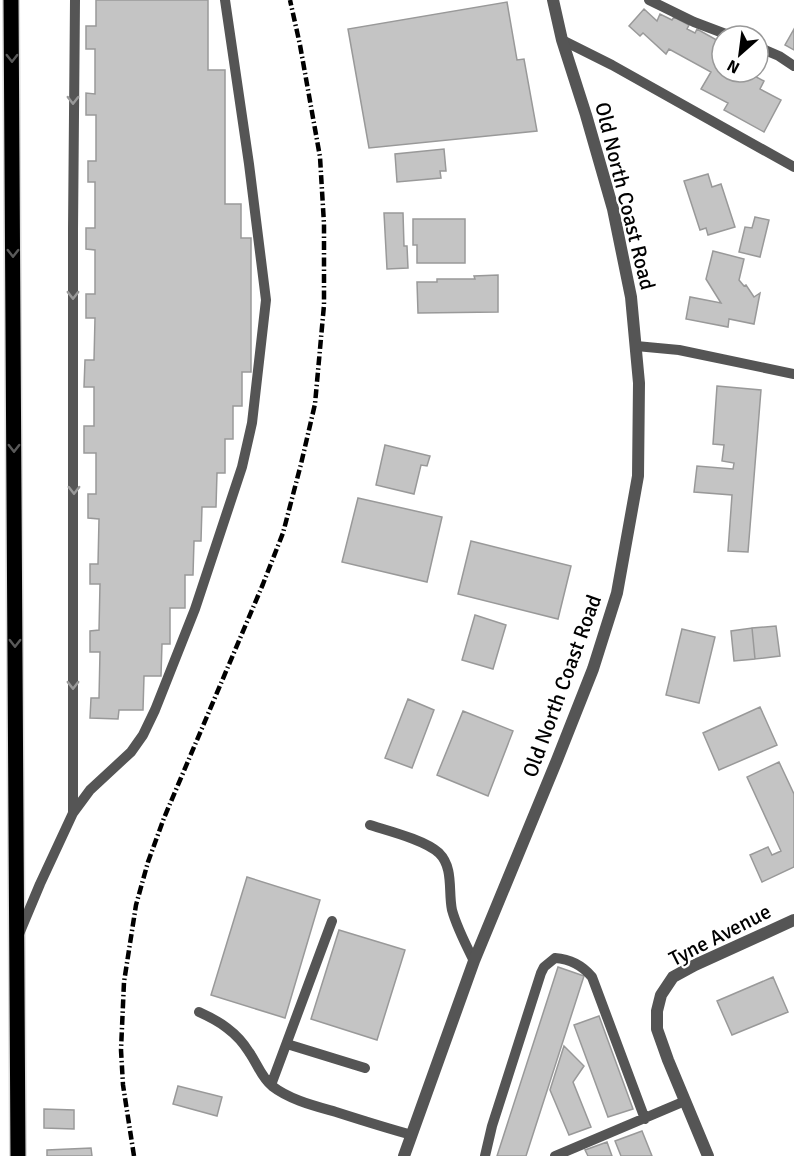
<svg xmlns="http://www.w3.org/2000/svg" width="794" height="1156" font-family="Signika,sans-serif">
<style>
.building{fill:#c4c4c4;stroke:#999;stroke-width:1.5}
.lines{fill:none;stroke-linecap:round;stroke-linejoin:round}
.primary-casing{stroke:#dbdbdb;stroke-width:18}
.service{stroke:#555;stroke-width:10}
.minor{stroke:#555;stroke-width:12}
.primary{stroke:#000;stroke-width:15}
.rail{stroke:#000;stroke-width:4.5;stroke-dasharray:9 3 1.5 3;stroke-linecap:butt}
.oneway{stroke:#595959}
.oneway2{stroke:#999}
.labels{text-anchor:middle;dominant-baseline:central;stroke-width:4.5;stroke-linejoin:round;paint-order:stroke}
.street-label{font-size:21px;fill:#000;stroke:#fff}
</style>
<rect width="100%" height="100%" fill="#fff"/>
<path class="building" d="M96 0H208V70H225V204H241V238H251V372H242V406H233V439H225V473H217L216 507H202L201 541H194L193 575H185V608H170V644H162L161 676H144L143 710H119L118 719 90 718 91 698H99L100 652H90V631L99 630 100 584H90V564H98L99 519 88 518V494H96V453H84V426H94V387H84L85 360H94L95 318H86V294H95V250L86 249V228H95V182H88V161H96V115H86V93L95 94V49H86V26H96Z
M507 2 517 60 524 59 537 131 369 148 348 29Z
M644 9 657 21 660 14 672 20 674 17 689 25 687 29 695 33 697 29 722 43V72H747L764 81 760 89 781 100 764 132 724 110 728 103 701 89 711 72 669 49 666 54 643 33 640 36 629 26Z
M794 29V50L785 45Z
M444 149 446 171H440L441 178 397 182 395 154Z
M708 174 712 187 721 184 735 227 708 235 706 228 700 230 684 181Z
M384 213H403L404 246H407L408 268 387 269Z
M755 217 769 220 760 257 739 252 745 227 752 228Z
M413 219H465V263H417V245H413Z
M713 251 744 259 739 280 744 286 746 285 754 297 760 293 754 324 729 319 728 327 686 319 690 297 721 303 706 279Z
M498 275V312L418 313 417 282H437V279H475L474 276Z
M717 386 761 390 748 552 728 551 732 495 694 492 697 466 733 469 734 463 722 461 724 445 713 444Z
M385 445 430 456 427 466 421 465 414 494 376 485Z
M358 498 442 517 427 582 342 562Z
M471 541 571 566 558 619 458 594Z
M475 615 506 625 493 669 462 660Z
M776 626 780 656 755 659 752 628Z
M752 628 755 659 734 661 731 631Z
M682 629 715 637 699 703 666 695Z
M408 699 434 710 412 768 385 758Z
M760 707 777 745 719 770 703 733Z
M463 711 513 731 488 796 437 775Z
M779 762 794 794V867L762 882 750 855 768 847 772 855 781 851 747 777Z
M247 877 320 900 285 1018 211 995Z
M339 930 405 950 377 1040 311 1019Z
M558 967 584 976 526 1156H497Z
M773 977 788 1012 732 1035 717 1001Z
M599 1016 633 1109 608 1117 574 1025Z
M564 1046 584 1066 573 1082 591 1127 569 1135 550 1090Z
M178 1086 222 1097 217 1116 173 1104Z
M44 1109 74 1110V1129L44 1128Z
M642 1131 652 1156H621L615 1141Z
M607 1142 612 1156H588L585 1150Z
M91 1148 92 1156H47V1150Z"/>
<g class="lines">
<g class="primary-casing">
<path id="primary" d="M11 0 18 1156"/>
</g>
<path class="service" d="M649 0 694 22 731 36
M562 40 612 65 794 167
M758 47 779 56 794 66
M636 346 679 350 794 374
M73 813V229L75 0
M370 825C389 831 425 840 439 853 454 868 448 891 452 910 457 928 466 945 474 961
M19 934 40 884 73 813 90 790 131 752 143 735 155 710 195 609 242 467 252 423 266 300 249 164 225 0
M199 1012C219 1021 237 1032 249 1052 257 1063 261 1077 272 1086 290 1100 315 1106 336 1112 361 1120 386 1128 412 1135
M287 1044 365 1068
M271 1085 332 921
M485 1156 492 1126 541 973 544 967 555 958C570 959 582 965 592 977L645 1119
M555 1156 685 1101"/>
<path class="minor" d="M404 1156 474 961 557 760 593 669 617 593 638 476 639 383 631 297 613 209 586 115 562 40 553 0
M708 1156 668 1060 657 1029V1011L661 995 673 977 695 965 794 920"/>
<use href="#primary" class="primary"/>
<path class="rail" d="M134 1156 123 1085 121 1050 124 982 136 905 148 862 164 818 263 584 283 533 301 464 315 404 324 305V224L320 157 300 45 290 0"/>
</g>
<defs><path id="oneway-chevron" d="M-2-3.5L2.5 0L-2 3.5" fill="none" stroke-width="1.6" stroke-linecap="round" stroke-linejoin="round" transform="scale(1.5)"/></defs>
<g class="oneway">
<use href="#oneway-chevron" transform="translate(12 58) rotate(90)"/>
<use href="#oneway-chevron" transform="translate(13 253) rotate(90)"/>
<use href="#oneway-chevron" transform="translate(14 448) rotate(90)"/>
<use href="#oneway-chevron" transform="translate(15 643) rotate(90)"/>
</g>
<g class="oneway2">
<use href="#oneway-chevron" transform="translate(73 100) rotate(90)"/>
<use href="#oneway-chevron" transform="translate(73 295) rotate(90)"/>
<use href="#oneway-chevron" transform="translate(74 490) rotate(90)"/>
<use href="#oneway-chevron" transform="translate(73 685) rotate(90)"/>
</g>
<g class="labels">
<g class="street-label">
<text transform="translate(625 196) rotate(76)">Old North Coast Road</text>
<text transform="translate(562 686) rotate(-70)">Old North Coast Road</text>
<text transform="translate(720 935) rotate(-27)">Tyne Avenue</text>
</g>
</g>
<g transform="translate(740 54) rotate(208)"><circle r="28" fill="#ffffff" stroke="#999999" stroke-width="1.5"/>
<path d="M0-4.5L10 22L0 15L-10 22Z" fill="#000000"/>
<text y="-9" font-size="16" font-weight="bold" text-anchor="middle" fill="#000000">N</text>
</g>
</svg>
